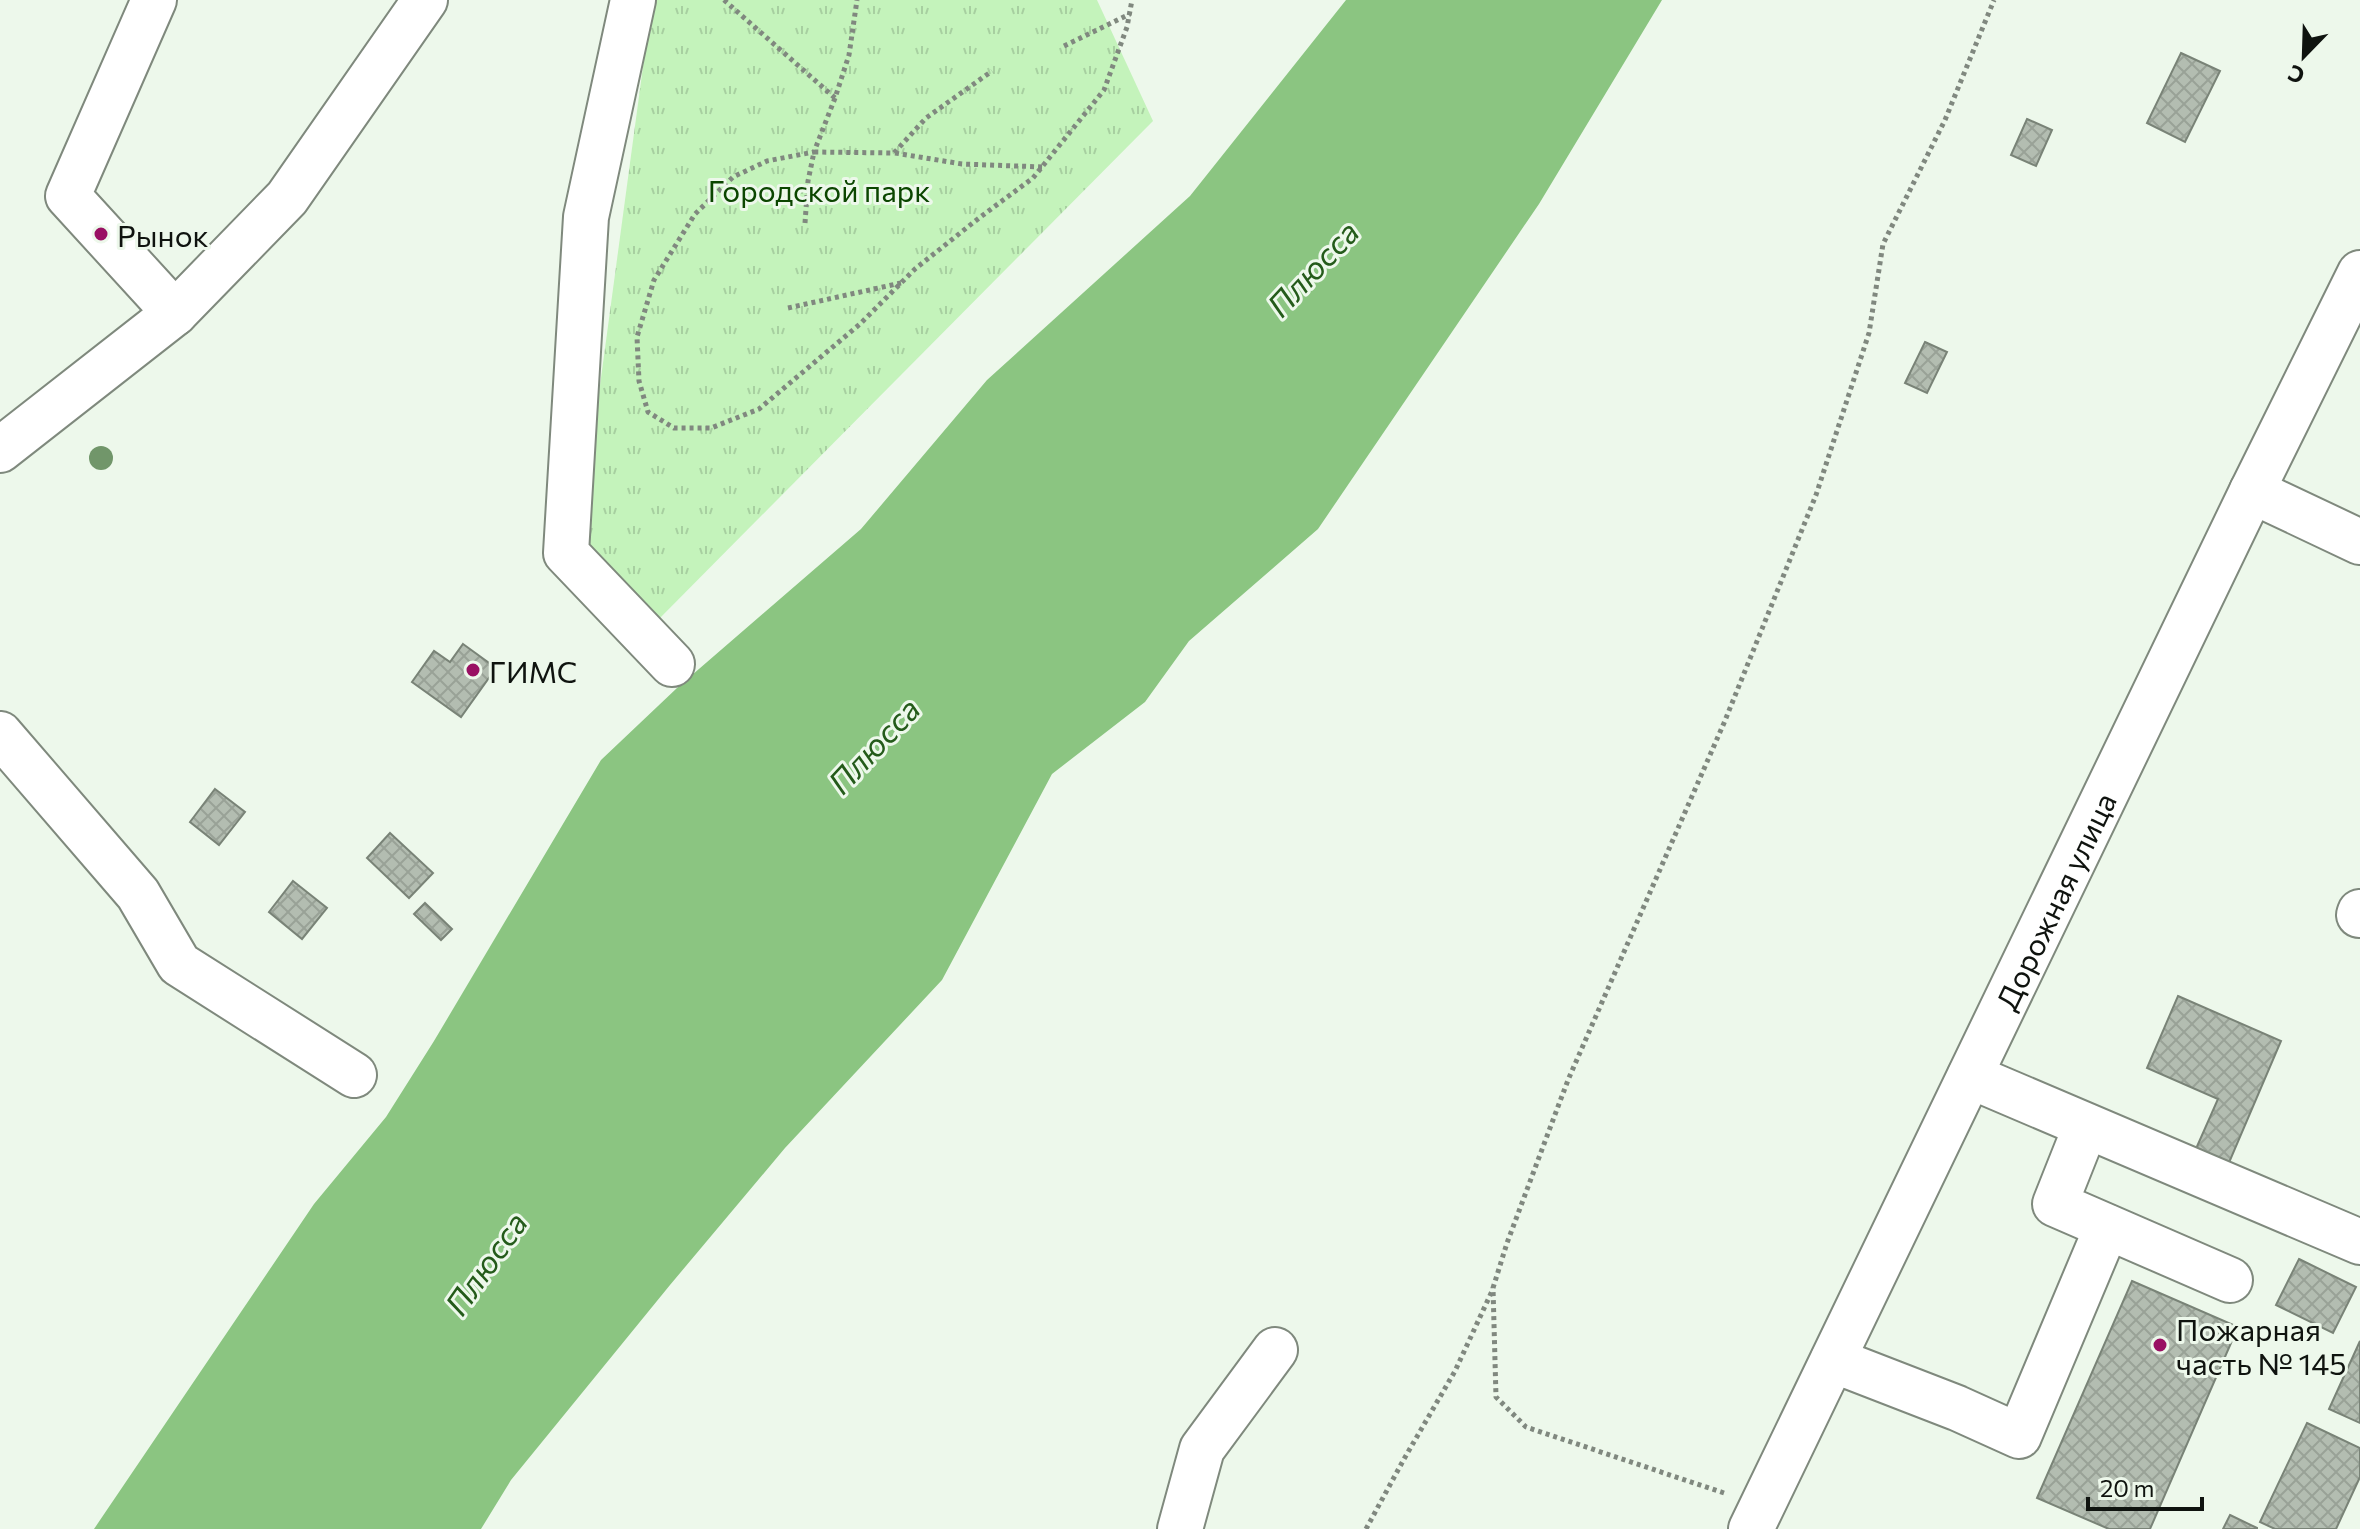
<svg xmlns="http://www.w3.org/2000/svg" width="2360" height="1529" font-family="Commissioner,sans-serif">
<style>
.park{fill:url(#park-tufts)}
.water{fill:#8bc581}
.building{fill:url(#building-cross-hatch);stroke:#798377;stroke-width:2}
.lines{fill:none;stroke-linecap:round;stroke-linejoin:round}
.minor-casing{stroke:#7f897d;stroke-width:48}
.path{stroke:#80887f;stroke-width:5;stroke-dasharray:4 4;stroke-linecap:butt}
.minor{stroke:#fff;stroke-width:44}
.tree{fill:#71966a}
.poi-dot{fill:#991063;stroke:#edf8eb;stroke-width:3}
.labels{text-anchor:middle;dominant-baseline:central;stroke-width:6;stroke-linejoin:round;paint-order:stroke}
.park-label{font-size:30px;fill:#0b4600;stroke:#edf8eb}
.poi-label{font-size:30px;fill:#0f130f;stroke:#edf8eb;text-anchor:start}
.street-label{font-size:30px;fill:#0f130f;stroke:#edf8eb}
.water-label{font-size:32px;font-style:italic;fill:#245b1a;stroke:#edf8eb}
</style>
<defs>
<pattern id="park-tufts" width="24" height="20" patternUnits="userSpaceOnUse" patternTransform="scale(2)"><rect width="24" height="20" fill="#c4f3bb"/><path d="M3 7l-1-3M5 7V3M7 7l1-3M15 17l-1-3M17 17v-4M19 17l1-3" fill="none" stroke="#a7cfa0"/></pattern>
<pattern id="building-cross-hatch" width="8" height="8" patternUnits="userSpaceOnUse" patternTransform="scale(2)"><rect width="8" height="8" fill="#b3bdb1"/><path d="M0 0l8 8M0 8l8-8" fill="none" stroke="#99a297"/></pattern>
</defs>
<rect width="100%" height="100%" fill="#edf8eb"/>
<path class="park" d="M652 0H1097L1153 121 654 624 579 541Z"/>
<path class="water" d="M1346 0H1662L1539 204 1318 529 1189 641 1145 702 1052 774 942 980 785 1148 670 1285 511 1480 481 1529H94L314 1204 386 1117 434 1041 601 760 677 688 861 529 987 380 1190 196Z"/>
<path class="building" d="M2181 53 2220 71 2185 142 2147 123Z
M2027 119 2052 130 2036 166 2011 155Z
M1925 342 1947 352 1927 393 1905 383Z
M463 644 496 668 461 717 412 682 434 651 450 662Z
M215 789 245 812 219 845 190 822Z
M390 833 433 873 409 898 367 858Z
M293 881 327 908 302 939 269 912Z
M425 903 452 929 441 940 414 914Z
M2178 996 2281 1041 2228 1165 2195 1151 2218 1099 2147 1068Z
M2299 1259 2356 1287 2333 1333 2276 1305Z
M2132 1281 2238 1327 2150 1529H2109L2037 1498Z
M2360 1341V1423L2329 1409Z
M2307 1423 2360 1448V1477L2336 1529H2275L2260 1522Z
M2230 1515 2257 1528V1529H2223Z"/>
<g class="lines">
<g class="minor-casing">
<g id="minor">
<path d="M154 0 68 196 175 313"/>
<path d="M633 0 586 217 566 553 672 664"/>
<path d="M0 450 175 313 287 198 425 0"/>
<path d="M2252 491 2360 542"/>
<path d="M0 734 138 894 179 964 354 1075"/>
<path d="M2359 915 2360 912"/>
<path d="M1970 1076 2360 1242"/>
<path d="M2086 1126 2055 1204 2230 1280"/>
<path d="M1833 1360 1957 1408 2019 1436 2107 1227"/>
<path d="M1180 1529 1202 1449 1275 1350"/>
<path id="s1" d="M1751 1529 2252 491 2360 273"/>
</g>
</g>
<path class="path" d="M724 0 835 98 849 55 857 0
M1064 46 1130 14
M835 98 814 152 767 161 733 177 695 214 654 280 637 337 639 381 648 412 674 428H711L759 409 860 324 915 269 979 218 1033 178 1104 90 1127 27 1132 0
M895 153 962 164 1043 167
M805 223 808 181 814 152 894 153 926 118 992 71
M788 308 901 283
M1724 1493 1526 1427 1496 1397 1493 1288 1507 1243 1568 1080 1724 723 1816 495 1869 333 1883 244 1945 120 1994 0
M1366 1529 1404 1459 1455 1371 1493 1289"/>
<use href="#minor" class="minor"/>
</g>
<circle class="tree" cx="101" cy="458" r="12"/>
<g class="poi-dot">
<circle cx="101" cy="234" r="8"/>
<circle cx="473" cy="670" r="8"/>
<circle cx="2160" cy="1345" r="8"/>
</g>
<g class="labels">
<g class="park-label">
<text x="819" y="189">Городской парк</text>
</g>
<g class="poi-label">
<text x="117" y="234">Рынок</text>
<text x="489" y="670">ГИМС</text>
<text x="2176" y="1328">Пожарная<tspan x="2176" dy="34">часть № 145</tspan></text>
</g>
<g class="street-label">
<text stroke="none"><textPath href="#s1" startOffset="698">Дорожная улица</textPath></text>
</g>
<g class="water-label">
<text transform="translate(1312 268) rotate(-47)">Плюсса</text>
<text transform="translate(873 745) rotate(-47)">Плюсса</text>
<text transform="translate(485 1263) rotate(-55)">Плюсса</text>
</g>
</g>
<g transform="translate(2304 56) rotate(203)" stroke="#edf8eb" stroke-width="6" paint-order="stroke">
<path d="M0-6L14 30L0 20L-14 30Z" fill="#0f130f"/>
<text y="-12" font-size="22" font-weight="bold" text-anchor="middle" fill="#0f130f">С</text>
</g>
<path d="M2088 1497v12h114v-12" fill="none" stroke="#0f130f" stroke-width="4"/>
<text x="2100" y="1497" font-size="24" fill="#0f130f" stroke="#edf8eb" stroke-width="6" paint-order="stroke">20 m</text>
</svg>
